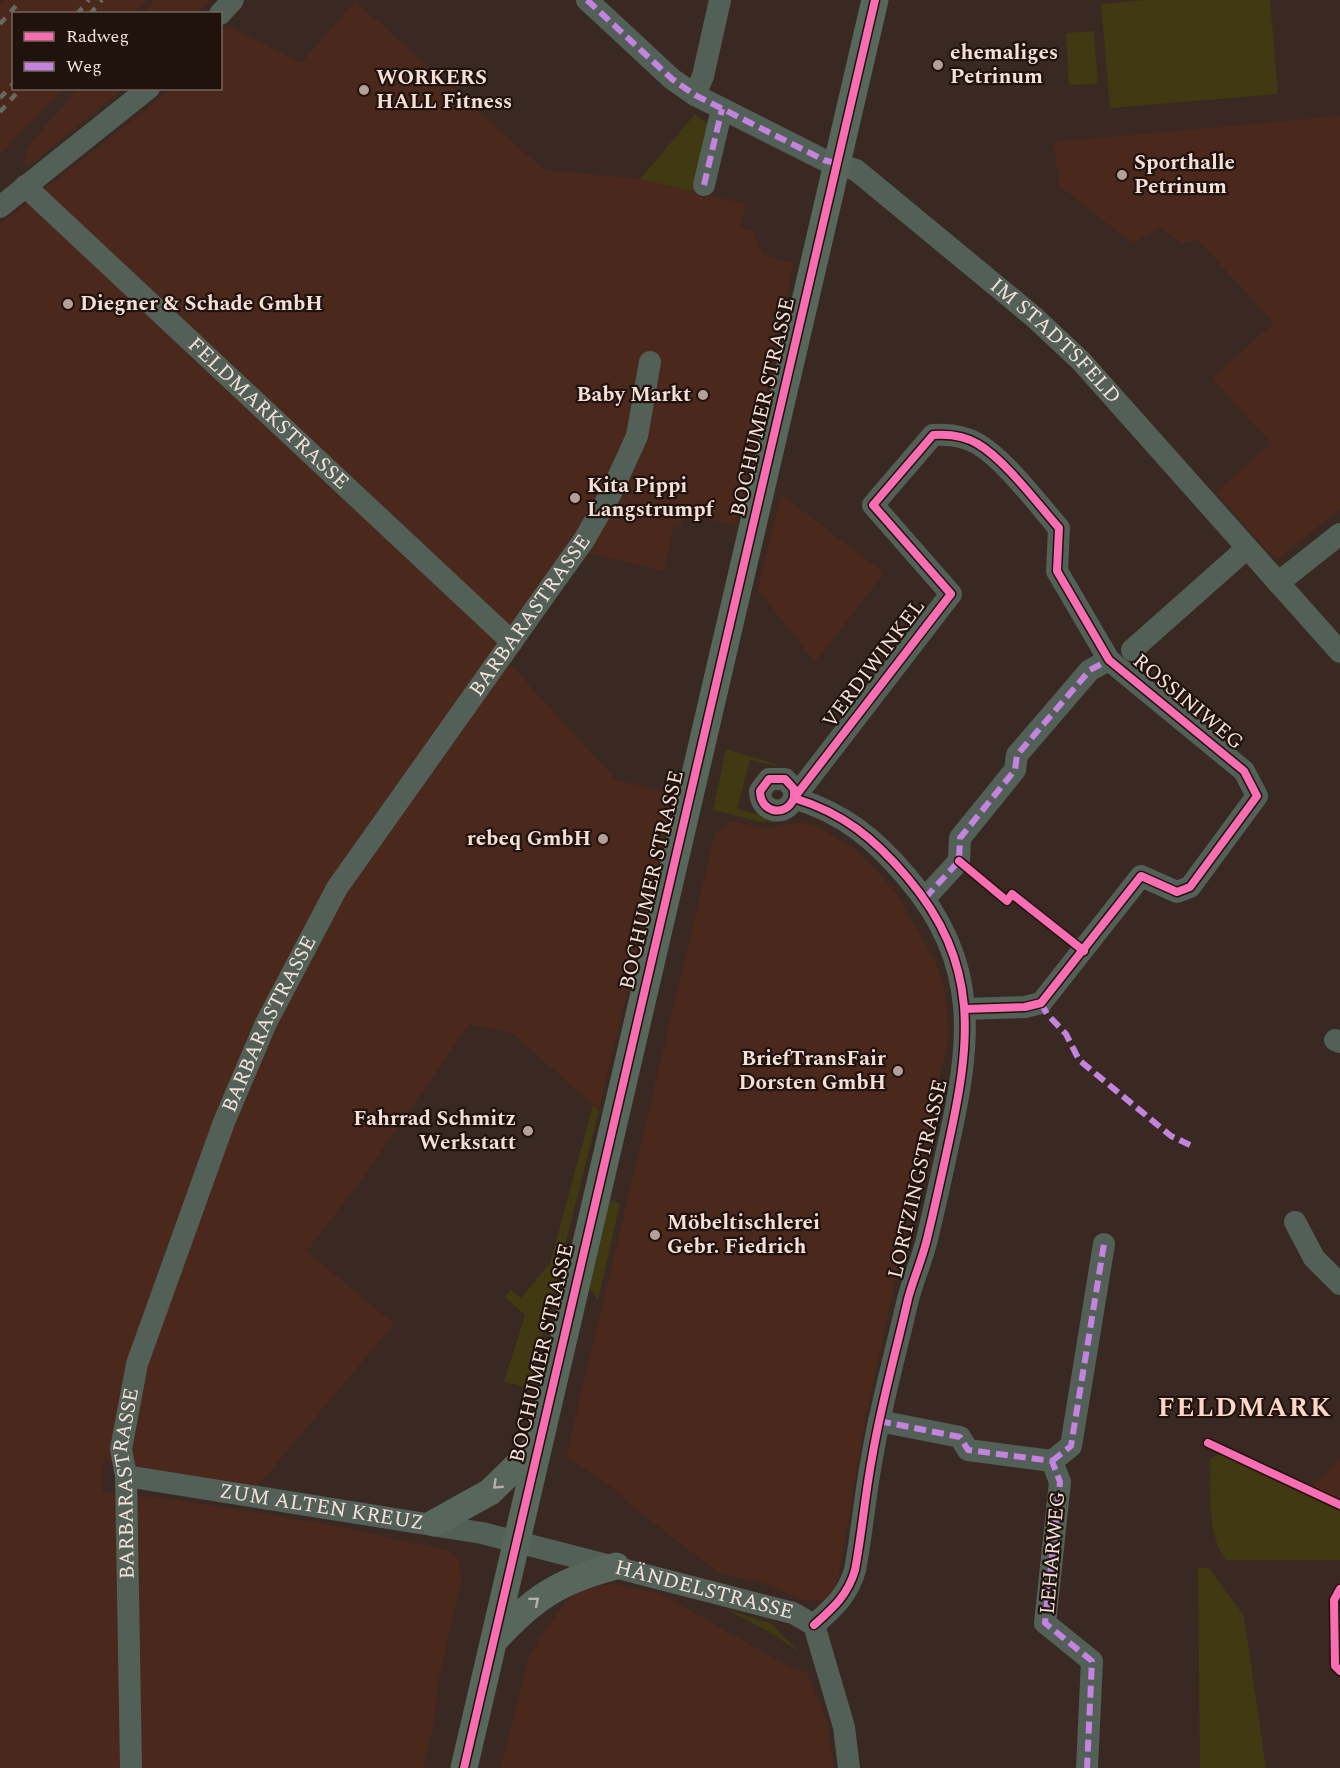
<svg xmlns="http://www.w3.org/2000/svg" width="1340" height="1768" font-family="Spectral,serif">
<style>
.built{fill:#4a281b}
.green{fill:#403911}
.lines{fill:none;stroke-linecap:round;stroke-linejoin:round}
.minor{stroke:#526057;stroke-width:22}
.major{stroke:#57675c;stroke-width:27}
.rail{stroke:#676962;stroke-width:4.5;stroke-dasharray:8 8;stroke-linecap:butt}
.quiet{stroke:#c483df;stroke-width:6;stroke-dasharray:12 6;stroke-linecap:butt}
.cycleway-casing{stroke:#20130d;stroke-width:11}
.cycleway{stroke:#f96db3;stroke-width:8}
.oneway{stroke:#b6b0a6}
.poi-dot{fill:#b4a099;stroke:#20130d;stroke-width:2}
.labels{text-anchor:middle;dominant-baseline:central;stroke-width:4.5;stroke-linejoin:round;paint-order:stroke}
.poi-label{font-size:21px;font-weight:bold;fill:#f5e0d8;stroke:#20130d;text-anchor:start}
.street-label{font-size:21px;fill:#f5e0d8;stroke:#20130d}
.district-label{font-size:27px;font-weight:bold;letter-spacing:1.5px;fill:#ffd6c7;stroke:#20130d}
</style>
<rect width="100%" height="100%" fill="#3a2923"/>
<path class="built" d="M4 0H147L135 13 14 14V88L63 89 0 154V4Z
M154 0H210L197 13H143Z
M355 1 544 170 640 179 746 204 740 228 753 231 763 255 794 263 736 526 691 515 690 520 683 519 681 526 674 525 664 571 587 553 510 664 616 780 674 794 599 1110 512 1033 469 1024 365 1175 307 1251 394 1324 251 1494 126 1476 104 1457 102 1492 178 1500 327 1524 449 1551 459 1561 462 1579 439 1678 434 1721 424 1768H0V224L159 99 169 89 220 88 221 32 227 25 301 63Z
M78 89H122L26 169 24 157 27 147Z
M1340 116V509L1276 560 1216 493 1271 443 1212 378 1274 323 1197 239 1182 243 1159 228 1133 244 1060 186 1053 142Z
M781 494 884 573 815 662 758 590Z
M733 821 764 829 802 822 820 828 855 849 896 892 936 964 943 981 947 1011 948 1041 866 1415 838 1581 833 1595 822 1601 800 1599 764 1583 719 1573 629 1504 620 1493 566 1457 715 833Z
M1340 1458V1500L1312 1487Z
M613 1584 659 1593 790 1667 807 1672 828 1724 834 1768H500L529 1657 542 1634 572 1594 585 1587Z"/>
<path class="green" d="M1146 0H1270L1278 94 1110 108 1101 4Z
M1094 31 1098 84 1069 85 1066 33Z
M695 114 710 126 695 192 640 179Z
M726 749 776 764V766L750 760 737 809 777 819V822H760L713 810Z
M593 1105 599 1111 529 1388 504 1382 525 1315 505 1297 511 1290 521 1298 550 1263Z
M613 1201 620 1204 598 1300 589 1287 606 1203Z
M1221 1453 1340 1509V1560H1226C1206 1534 1211 1491 1210 1459Z
M1198 1568H1209L1244 1616 1266 1768H1200Z
M725 1609 772 1624 800 1653 773 1634Z"/>
<g class="lines">
<g class="minor">
<path id="s1" d="M587 0 672 79 695 95 824 160 856 170 1034 317 1081 361 1340 652"/>
<path d="M220 14 233 0"/>
<path d="M695 95 703 76 720 0"/>
<path d="M704 185 722 109"/>
<path id="s2" d="M25 186 512 642"/>
<path d="M0 207 149 88"/>
<path d="M1278 583 1340 534"/>
<path d="M1132 650 1247 548"/>
<path d="M925 898 959 861 960 838 1015 770 1017 755 1090 670 1109 660"/>
<path d="M1335 1040 1340 1042"/>
<path d="M1295 1222 1314 1258 1340 1284"/>
<path d="M879 1421 960 1437 968 1450 1052 1461 1060 1482 1045 1623 1092 1661 1087 1768"/>
<path d="M1052 1461 1071 1446 1104 1244"/>
<path id="s3" d="M126 1476 482 1533 793 1613 814 1625 844 1727 849 1768"/>
<path d="M814 1625C833 1608 848 1595 855 1570 862 1533 865 1495 872 1458 881 1404 896 1352 908 1299 913 1280 921 1262 926 1243 934 1211 941 1178 948 1146 971 1042 981 964 907 877 874 838 843 813 794 798V789L785 779H769L760 791C760 813 786 818 794 798L951 594 873 505 933 435C947 434 965 436 978 444 1005 460 1037 503 1059 528L1057 571 1109 660 1244 771 1257 796 1190 887 1177 892 1141 876 1041 1003 1025 1007 965 1009"/>
<path id="s4" d="M131 1768 126 1476 121 1449 137 1364 224 1122 266 1023 337 888 542 599 584 540 611 493 637 436 650 362"/>
</g>
<path class="major" d="M434 1523 490 1492 539 1444
M494 1641C533 1598 559 1581 616 1566
M464 1768 875 0"/>
<path class="rail" d="M77 14 89 0
M90 14 102 0
M0 24 21 0
M0 98 14 83
M0 112 21 88"/>
<path class="quiet" d="M587 0 672 79 695 95 824 160 838 164
M704 185 722 109
M925 898 959 861 960 838 1015 770 1017 755 1090 670 1109 660
M1041 1003 1047 1014 1066 1034 1079 1060 1171 1136 1190 1145
M879 1421 960 1437 968 1450 1052 1461 1060 1482 1045 1623 1092 1661 1087 1768
M1052 1461 1071 1446 1104 1244"/>
<g class="cycleway-casing">
<path id="cycleway" d="M959 861 1007 901 1012 894 1084 951
M1208 1443 1340 1505
M1340 1589 1334 1600 1335 1666 1340 1671
M814 1625C833 1608 848 1595 855 1570 862 1533 865 1495 872 1458 881 1404 896 1352 908 1299 913 1280 921 1262 926 1243 934 1211 941 1178 948 1146 971 1042 981 964 907 877 874 838 843 813 794 798V789L785 779H769L760 791C760 813 786 818 794 798L951 594 873 505 933 435C947 434 965 436 978 444 1005 460 1037 503 1059 528L1057 571 1109 660 1244 771 1257 796 1190 887 1177 892 1141 876 1041 1003 1025 1007 965 1009
M464 1768 875 0"/>
</g>
<use href="#cycleway" class="cycleway"/>
</g>
<defs><path id="oneway-chevron" d="M-2-3.5L2.5 0L-2 3.5" fill="none" stroke-width="1.6" stroke-linecap="round" stroke-linejoin="round" transform="scale(1.5)"/></defs>
<g class="oneway">
<use href="#oneway-chevron" transform="translate(497 1485) rotate(136)"/>
<use href="#oneway-chevron" transform="translate(535 1601) rotate(-40)"/>
</g>
<g class="poi-dot">
<circle cx="938" cy="65" r="6"/>
<circle cx="364" cy="90" r="6"/>
<circle cx="1122" cy="175" r="6"/>
<circle cx="68" cy="304" r="6"/>
<circle cx="703" cy="395" r="6"/>
<circle cx="575" cy="498" r="6"/>
<circle cx="603" cy="839" r="6"/>
<circle cx="898" cy="1071" r="6"/>
<circle cx="528" cy="1131" r="6"/>
<circle cx="655" cy="1235" r="6"/>
</g>
<g class="labels">
<g class="poi-label">
<text x="950" y="53">ehemaliges<tspan x="950" dy="24">Petrinum</tspan></text>
<text x="376" y="78">WORKERS<tspan x="376" dy="24">HALL Fitness</tspan></text>
<text x="1134" y="163">Sporthalle<tspan x="1134" dy="24">Petrinum</tspan></text>
<text x="80" y="304">Diegner &amp; Schade GmbH</text>
<text x="691" y="395" text-anchor="end">Baby Markt</text>
<text x="587" y="486">Kita Pippi<tspan x="587" dy="24">Langstrumpf</tspan></text>
<text x="591" y="839" text-anchor="end">rebeq GmbH</text>
<text x="886" y="1059" text-anchor="end">BriefTransFair<tspan x="886" dy="24">Dorsten GmbH</tspan></text>
<text x="516" y="1119" text-anchor="end">Fahrrad Schmitz<tspan x="516" dy="24">Werkstatt</tspan></text>
<text x="667" y="1223">Möbeltischlerei<tspan x="667" dy="24">Gebr. Fiedrich</tspan></text>
</g>
<g class="street-label">
<text stroke="none"><textPath href="#s1" startOffset="585">IM STADTSFELD</textPath></text>
<text transform="translate(763 407) rotate(-77)">BOCHUMER STRASSE</text>
<text stroke="none"><textPath href="#s2" startOffset="333">FELDMARKSTRASSE</textPath></text>
<text stroke="none"><textPath href="#s4" startOffset="1257">BARBARASTRASSE</textPath></text>
<text transform="translate(874 664) rotate(-53)">VERDIWINKEL</text>
<text transform="translate(1188 702) rotate(40)">ROSSINIWEG</text>
<text transform="translate(652 880) rotate(-77)">BOCHUMER STRASSE</text>
<text stroke="none"><textPath href="#s4" startOffset="771">BARBARASTRASSE</textPath></text>
<text transform="translate(918 1179) rotate(-77)">LORTZINGSTRASSE</text>
<text transform="translate(542 1353) rotate(-77)">BOCHUMER STRASSE</text>
<text stroke="none"><textPath href="#s4" startOffset="285">BARBARASTRASSE</textPath></text>
<text stroke="none"><textPath href="#s3" startOffset="198">ZUM ALTEN KREUZ</textPath></text>
<text transform="translate(1053 1553) rotate(-85)">LEHARWEG</text>
<text stroke="none"><textPath href="#s3" startOffset="590">HÄNDELSTRASSE</textPath></text>
</g>
<g class="district-label">
<text x="1245" y="1408">FELDMARK</text>
</g>
</g>
<rect x="12" y="12" width="210" height="78" fill="#20130d" stroke="#75655e" stroke-width="1.5"/>
<rect x="24" y="32" width="30" height="9" fill="#f96db3" stroke="#75655e" stroke-width="1.5"/>
<text x="66" y="42" font-size="18" fill="#f5e0d8">Radweg</text>
<rect x="24" y="62" width="30" height="9" fill="#c483df" stroke="#75655e" stroke-width="1.5"/>
<text x="66" y="72" font-size="18" fill="#f5e0d8">Weg</text>
</svg>
